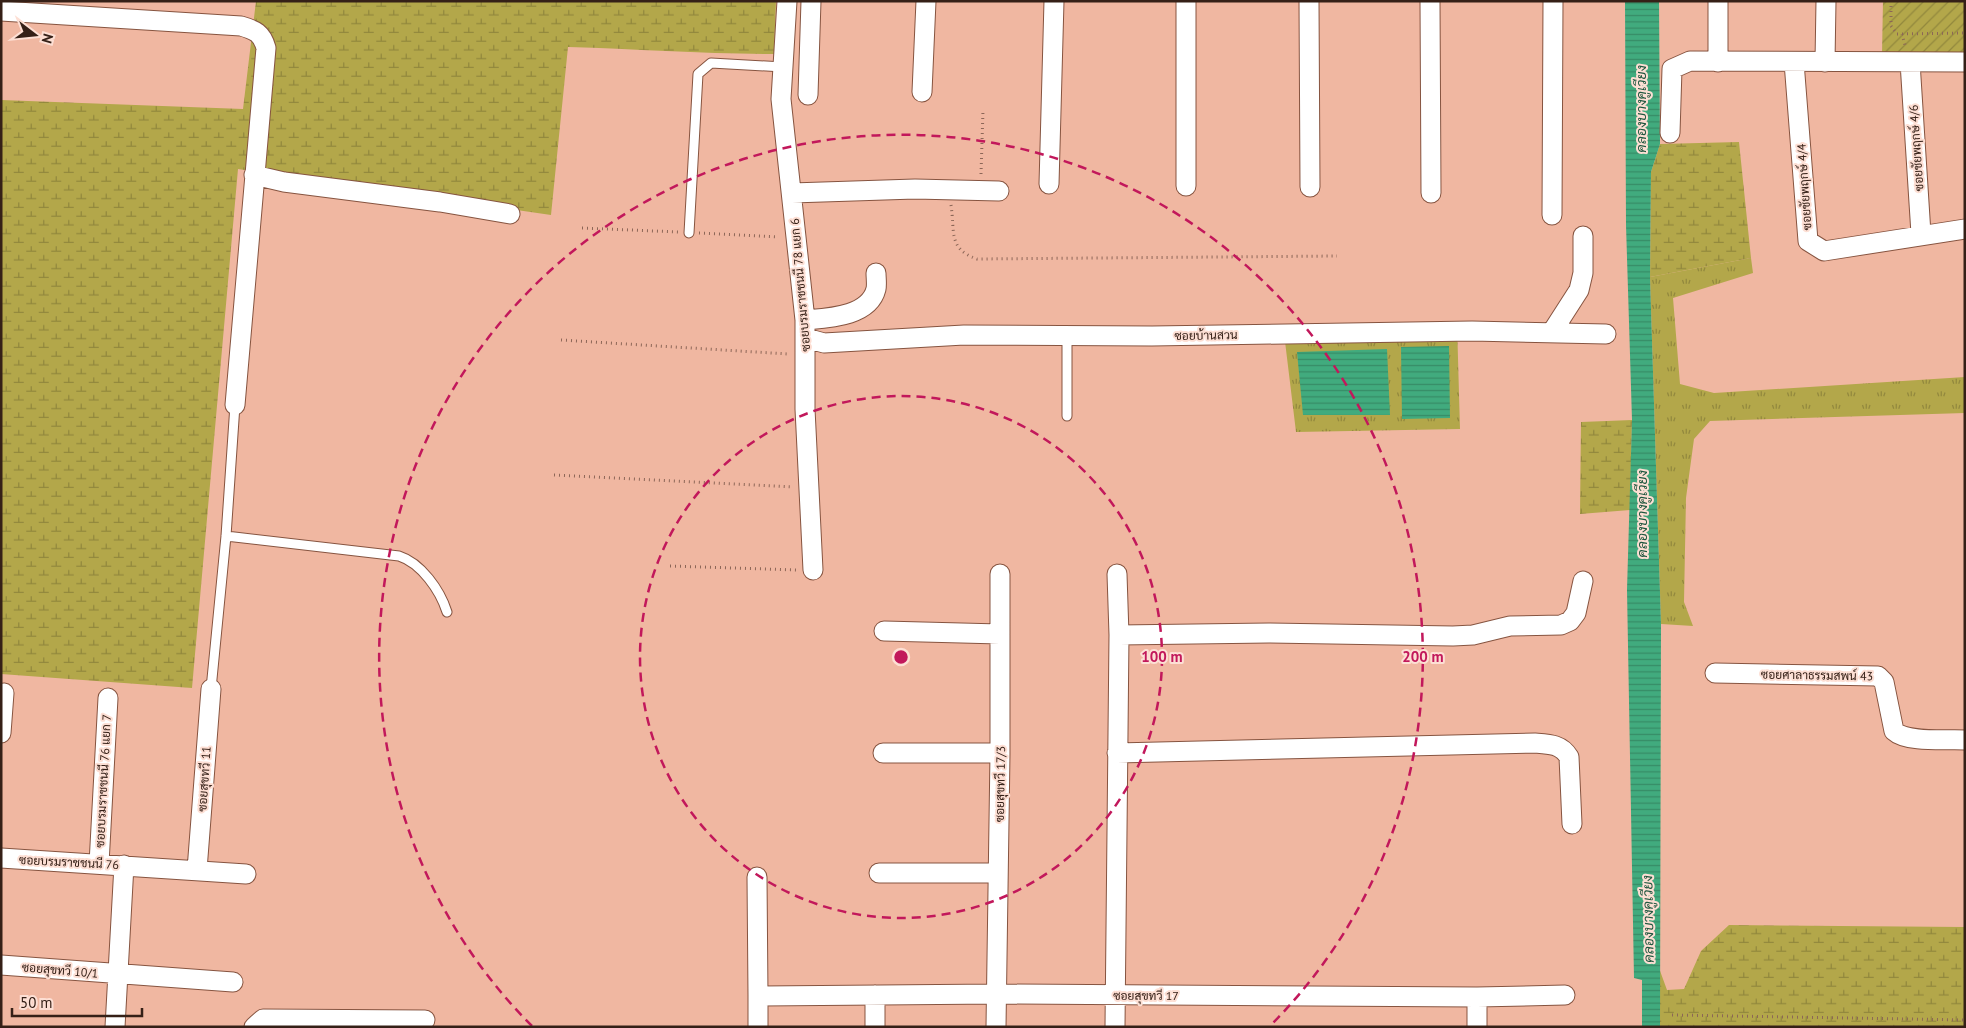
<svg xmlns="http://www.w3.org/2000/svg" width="1966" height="1028" font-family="'PT Sans',Sarabun,sans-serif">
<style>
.grass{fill:url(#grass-tufts)}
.wetland{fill:url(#wetland-marsh)}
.garden{fill:url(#garden-furrows)}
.water{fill:url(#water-rules)}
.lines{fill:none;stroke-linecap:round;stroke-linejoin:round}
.service-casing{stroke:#865440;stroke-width:11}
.minor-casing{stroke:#865440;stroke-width:21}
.path{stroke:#8c6657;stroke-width:3;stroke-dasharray:1 4;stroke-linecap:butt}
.service{stroke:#fff;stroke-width:9}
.minor{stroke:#fff;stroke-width:19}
.ring{fill:none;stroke:#c2185b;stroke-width:2.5;stroke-dasharray:9 6}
.labels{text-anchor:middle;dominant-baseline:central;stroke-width:4;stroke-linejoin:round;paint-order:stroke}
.street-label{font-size:12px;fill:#352017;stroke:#fddfd4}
.water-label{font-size:14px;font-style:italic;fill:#1e563e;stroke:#fddfd4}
.centre{fill:#c2185b;stroke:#fddfd4;stroke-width:2.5}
.ring-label{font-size:15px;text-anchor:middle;font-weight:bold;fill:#c2185b;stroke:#fddfd4;stroke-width:4;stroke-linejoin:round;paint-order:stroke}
</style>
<defs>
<pattern id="grass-tufts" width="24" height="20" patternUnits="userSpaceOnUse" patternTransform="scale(1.25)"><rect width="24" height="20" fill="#b3a74a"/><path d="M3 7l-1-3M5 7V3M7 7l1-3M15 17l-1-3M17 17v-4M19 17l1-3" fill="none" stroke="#92883d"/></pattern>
<pattern id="wetland-marsh" width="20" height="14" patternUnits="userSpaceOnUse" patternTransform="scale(1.25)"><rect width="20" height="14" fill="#b3a74a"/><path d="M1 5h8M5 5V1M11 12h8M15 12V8" fill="none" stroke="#92883d"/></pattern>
<pattern id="garden-furrows" width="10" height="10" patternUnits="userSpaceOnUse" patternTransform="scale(1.25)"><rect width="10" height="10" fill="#b3a74a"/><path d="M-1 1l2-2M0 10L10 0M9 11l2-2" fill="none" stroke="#92883d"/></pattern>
<pattern id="water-rules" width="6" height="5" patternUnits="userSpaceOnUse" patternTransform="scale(1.25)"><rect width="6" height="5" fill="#41ab7e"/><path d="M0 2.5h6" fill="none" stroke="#378b66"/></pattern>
</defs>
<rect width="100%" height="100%" fill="#f0b7a1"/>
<path class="grass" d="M1751 258 1753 273 1673 298 1680 384 1714 393 1965 377V413L1710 421 1694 439 1686 498 1684 602 1693 626 1661 624 1650 277Z
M1457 323 1460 429 1296 432 1283 325Z"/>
<path class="wetland" d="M256 1H776L774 54C705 54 637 49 568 47L551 215 238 169 192 688 1 674V100L243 109Z
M1739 142 1751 258 1650 277 1651 172 1660 144Z
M1632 420 1630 510 1580 514 1581 422Z
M1729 925 1965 927V1027H1660L1659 968 1667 990 1684 989 1701 951Z"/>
<path class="garden" d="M1883 1H1965V52L1882 54Z"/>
<path class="water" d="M1625 1H1659L1660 144 1651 172 1650 277 1661 624 1660 1027H1642V980L1634 978 1627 590 1632 420 1626 225Z
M1449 346 1450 418 1402 419 1401 347Z
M1387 349 1390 415H1303L1297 352Z"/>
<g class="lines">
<g class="service-casing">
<path id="service" d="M689 233 698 74 711 63 783 67
M1067 336V416
M226 536 399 556C421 563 440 590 447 612
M211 689 226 536 235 405"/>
</g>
<g class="minor-casing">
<path id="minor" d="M787 1 781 99 805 320V409L813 570
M1186 1V186
M1309 1 1310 187
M1430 1 1431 193
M1 11 241 26C255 30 262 33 266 48L235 405
M1718 62V1
M1794 62 1808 241 1824 251 1965 229
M1825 62 1826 1
M1910 62 1921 234
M922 92 926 1
M808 95 811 1
M1670 133 1672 69 1690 61 1965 62
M254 175 284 182 440 202 510 214
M1049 184 1054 1
M792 193 915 189 999 191
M1552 215 1553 1
M805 320C827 318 869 317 876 289 877 284 876 278 876 273
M1552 332 1579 290 1583 273V236
M806 338 824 343 964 335 1152 336 1472 331 1606 334
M884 631 1000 634
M1119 635 1269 633 1453 636 1473 635 1510 626 1561 625 1570 621 1576 613 1583 581
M1715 673 1878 676 1884 682 1894 731C1907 743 1946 739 1965 740
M1 733 4 693
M883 753H1000
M1117 753 1535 743C1549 744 1561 744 1569 757L1572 824
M1 858 246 874
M99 864 108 698
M197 870 211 689
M879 873H998
M757 877 758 996
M1 965 233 982
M115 1027 124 865
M254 1027 263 1019 425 1020
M758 1027V996L997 994 1477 997 1565 995
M875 1027V995
M996 1027 1000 753V574
M1115 1027 1119 635 1117 574
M1477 1027V997"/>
</g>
<path class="path" d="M1891 1V26L1897 34 1965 33
M1902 34 1905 45
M981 174 983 110
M951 205C955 232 948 249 977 259L1337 256
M582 228 678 232
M699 233 778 237
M561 340 788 354
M554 475 793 487
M670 566 797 570
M1672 1015 1965 1020"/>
<use href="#service" class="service"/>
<use href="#minor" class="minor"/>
</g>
<g class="ring">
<circle cx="901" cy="657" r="261"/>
<path d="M532 1026A522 522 0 1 1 1270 1026"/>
</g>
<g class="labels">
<g class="street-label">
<text transform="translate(1916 148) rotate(-94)">ซอยชัยพฤกษ์ 4/6</text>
<text transform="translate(1804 187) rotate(-94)">ซอยชัยพฤกษ์ 4/4</text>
<text transform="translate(800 285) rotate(-95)">ซอยบรมราชชนนี 78 แยก 6</text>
<text transform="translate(1206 335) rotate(-1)">ซอยบ้านสวน</text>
<text transform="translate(1817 675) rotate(1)">ซอยศาลาธรรมสพน์ 43</text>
<text transform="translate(204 779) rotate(-86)">ซอยสุขทวี 11</text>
<text transform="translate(103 781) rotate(-87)">ซอยบรมราชชนนี 76 แยก 7</text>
<text transform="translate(1000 784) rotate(-89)">ซอยสุขทวี 17/3</text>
<text transform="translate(69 862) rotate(3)">ซอยบรมราชชนนี 76</text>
<text transform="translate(60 970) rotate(5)">ซอยสุขทวี 10/1</text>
<text x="1146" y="995">ซอยสุขทวี 17</text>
</g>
<g class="water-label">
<text transform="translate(1641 109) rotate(-90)">คลองบางคูเวียง</text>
<text transform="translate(1642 514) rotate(-90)">คลองบางคูเวียง</text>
<text transform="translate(1648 919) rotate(-91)">คลองบางคูเวียง</text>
</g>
</g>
<circle cx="901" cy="657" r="8" class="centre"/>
<g class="ring-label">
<text x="1162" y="662">100 m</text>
<text x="1423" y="662">200 m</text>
</g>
<rect width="1966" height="1028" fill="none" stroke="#352017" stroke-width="5"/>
<g transform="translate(35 35) rotate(106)" stroke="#fddfd4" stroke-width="4" paint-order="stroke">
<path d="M0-4L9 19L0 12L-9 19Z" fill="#352017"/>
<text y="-8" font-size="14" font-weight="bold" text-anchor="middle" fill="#352017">N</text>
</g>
<path d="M12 1008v8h130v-8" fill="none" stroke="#352017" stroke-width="2.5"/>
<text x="20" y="1008" font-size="15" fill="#352017" stroke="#fddfd4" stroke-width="4" paint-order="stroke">50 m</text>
</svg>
